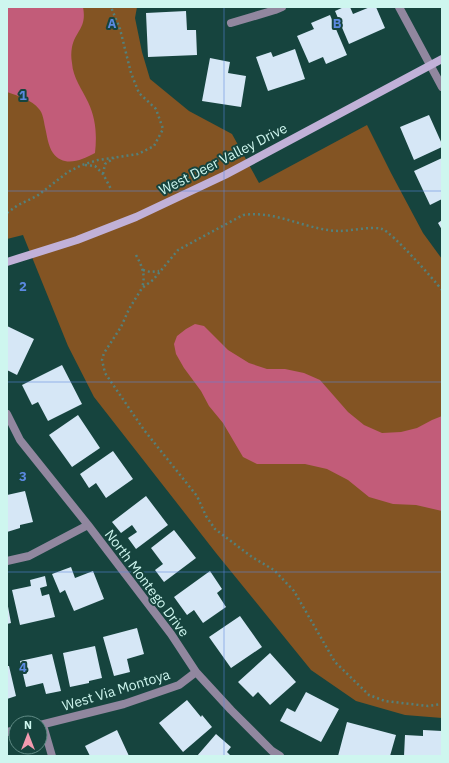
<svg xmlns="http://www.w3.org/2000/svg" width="449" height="763" font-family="'IBM Plex Sans',sans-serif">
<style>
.green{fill:#835423}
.water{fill:#c25c79}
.building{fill:#d6e7f6}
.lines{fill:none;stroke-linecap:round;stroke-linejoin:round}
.path{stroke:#54807a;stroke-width:2.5;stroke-dasharray:2 3;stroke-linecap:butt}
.street{stroke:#91879f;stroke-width:8}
.secondary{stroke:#c1b1d8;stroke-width:8}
.grid{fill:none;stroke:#5b89e0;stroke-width:1;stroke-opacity:0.55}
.labels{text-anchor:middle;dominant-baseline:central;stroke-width:4;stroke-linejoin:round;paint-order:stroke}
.street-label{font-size:14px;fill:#cef6ef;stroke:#16443e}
.grid-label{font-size:13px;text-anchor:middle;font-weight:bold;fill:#5b89e0;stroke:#16443e;stroke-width:4;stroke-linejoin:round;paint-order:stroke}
</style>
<rect width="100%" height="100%" fill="#16443e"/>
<path class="green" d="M7 7H137L135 18 142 52 150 79 189 111 232 134 259 183 367 125 391 173 423 233 442 259V718L405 715 356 701 311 670 216 553 94 397 68 346 23 235 7 239Z"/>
<path class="water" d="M7 7H83C87 28 76 30 72 47 71 52 71 58 72 63 73 78 82 89 88 102 96 119 97 135 95 153 82 160 64 168 53 153 48 146 47 135 45 127 44 122 43 113 39 109 32 100 18 96 7 92Z
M195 324 204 326 228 350 249 363 267 369H285L304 373 320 380 348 412 364 425 382 433 401 432 417 428 432 420 442 416V511L416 505 393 504 369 497 348 480 327 469 305 464H257L243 457 223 423 209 406 201 391 184 368 176 354 174 344 177 336 186 329Z"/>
<path class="building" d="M344 7H350L353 14 370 7H376L385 28 349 44 335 11Z
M186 11 187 30H196L197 55 148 57 146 13Z
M330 15 347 55 326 64 323 57 309 63 297 36 314 29 311 23Z
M295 49 305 79 268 91 256 57 271 52 273 57Z
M210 58 230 62 228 73 246 76 241 107 202 101Z
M429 115 442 144V147L414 160 400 127Z
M442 158V199L430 205 414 171Z
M442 220V230L438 223Z
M7 326 34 339 17 375 7 370Z
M62 365 82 404 48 421 38 402 32 405 22 385Z
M78 415 100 448 72 467 49 435Z
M113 451 133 479 106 498 96 483 89 488 80 474Z
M25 491 33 522 20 525V528L7 532V495Z
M146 496 168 525 136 549 128 538 137 532 132 525 121 533 112 522Z
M174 530 196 558 164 582 155 570 163 564 151 548Z
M71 567 75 578 93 571 104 599 74 611 65 590 60 593 52 574Z
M210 571 222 589 217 593 226 607 203 623 194 610 187 615 174 597Z
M45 576 47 586 40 588 42 596 49 594 55 617 20 625 12 590 31 586 30 580Z
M7 601 11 623 7 624Z
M240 616 262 647 231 668 209 637Z
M137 628 144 654 127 659 130 672 114 676 103 637Z
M95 646 102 678 89 681V683L70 687 63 653Z
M270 653 296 682 270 705 258 692 253 697 238 682Z
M52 654 61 691 46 694 43 683 26 687 20 661Z
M7 666H9L16 696 7 699Z
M306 692 339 709 321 742 280 721 287 708 295 712Z
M187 700 201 717 202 715 212 727 183 752 159 723Z
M347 722 396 735 390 756H338Z
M117 730 129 756H90L85 746Z
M423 730 442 731V756H404L405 735 423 736Z
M216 734 231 747 227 752 231 756H197Z"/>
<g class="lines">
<path class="path" d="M85 165 95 166 103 174 111 189
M103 174 105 164 114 158
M7 213 18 205 37 196 68 172 82 165 98 160 138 154 154 146 163 129 156 109 139 93 131 73 120 29 111 7
M136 255C142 266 146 275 142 288
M143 270 150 272 159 271
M442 290C433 279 393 233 382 229 371 226 351 231 339 231 305 230 277 210 243 215L178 250 153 280 142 288 129 309 121 327 104 353 102 360 105 373 144 430 197 496 206 516 215 529 252 557 274 570 294 591 335 662 369 695 385 701 428 706 442 704"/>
<path class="street" d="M399 7 442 87
M231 23 275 10 282 7
M7 414 20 440 88 525 171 634 196 672 231 710 272 751 280 756
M7 561 29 556 88 525
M40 725 124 704 179 685 196 672
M43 725 52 756
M7 732 16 730"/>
<path class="secondary" d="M7 262 77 240 136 217 225 175 442 59"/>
</g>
<path class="grid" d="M224 7V756M7 191H442M7 382H442M7 572H442"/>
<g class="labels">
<g class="street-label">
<text transform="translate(223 159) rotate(-27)">West Deer Valley Drive</text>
<text transform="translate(147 583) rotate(53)">North Montego Drive</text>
<text transform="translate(116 690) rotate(-17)">West Via Montoya</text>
</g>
</g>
<g class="grid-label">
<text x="112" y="28">A</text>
<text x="337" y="28">B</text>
<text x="23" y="100">1</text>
<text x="23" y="291">2</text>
<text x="23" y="481">3</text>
<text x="23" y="672">4</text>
</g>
<rect width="449" height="763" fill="none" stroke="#cef6ef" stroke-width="16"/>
<g transform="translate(28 735)"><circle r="19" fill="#16443e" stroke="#608b85"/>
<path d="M0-3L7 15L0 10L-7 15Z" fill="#f29aaf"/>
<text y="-6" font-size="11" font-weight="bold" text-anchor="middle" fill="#cef6ef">N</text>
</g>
</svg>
